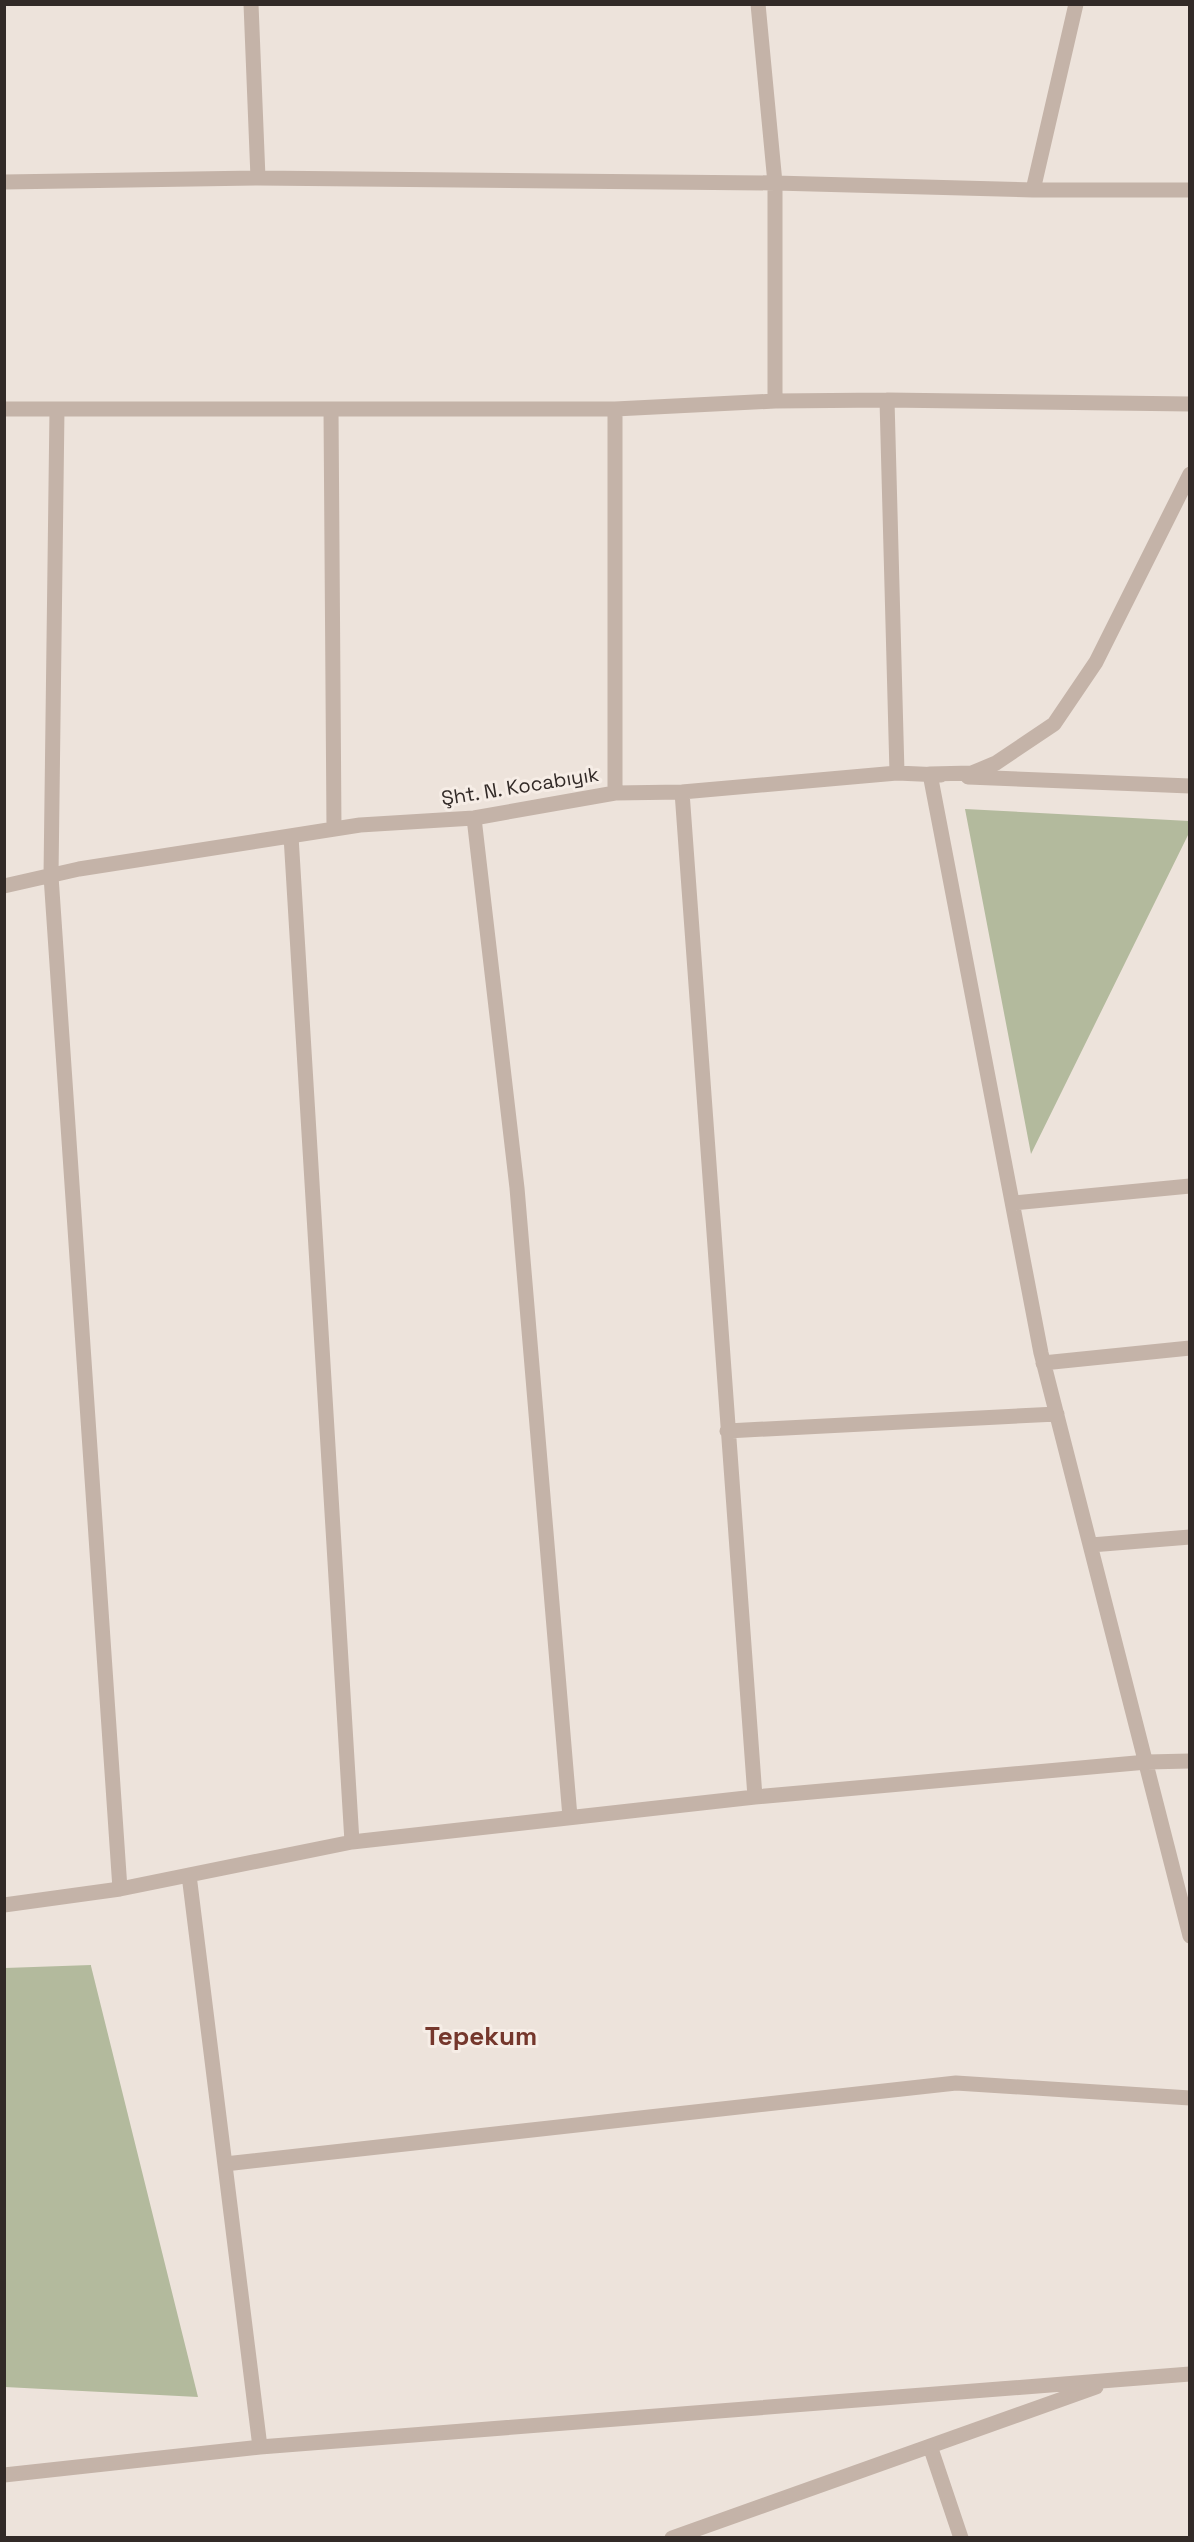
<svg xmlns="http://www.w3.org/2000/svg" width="1194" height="2542" font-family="'Space Grotesk',sans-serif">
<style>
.green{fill:#b3ba9d}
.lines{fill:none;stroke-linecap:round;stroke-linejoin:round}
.minor{stroke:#c4b3a8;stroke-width:15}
.labels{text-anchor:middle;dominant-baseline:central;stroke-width:6;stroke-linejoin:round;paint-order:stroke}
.street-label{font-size:20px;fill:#322a27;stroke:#f6ede6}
.district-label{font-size:26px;font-weight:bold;fill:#75372c;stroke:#f6ede6}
</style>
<rect width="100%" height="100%" fill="#ede3db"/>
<path class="green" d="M965 809 1189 821V833L1031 1154Z
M91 1965V1966L198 2397 5 2387V1968Z"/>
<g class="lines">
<path class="minor" d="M251 4 258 178
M758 4 775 183V401
M4 182 258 178 775 183 1033 190H1190
M1033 190 1076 4
M887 400 897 773
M4 409H615L775 401 887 400 1190 404
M57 409 51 876 120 1889
M331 409 334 829
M615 409V793
M1190 474 1096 662 1054 724 996 763 972 773 930 774 1041 1353 1190 1936
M968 777 1190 786
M682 792 755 1797
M474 818 517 1188 570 1817
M291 836 352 1842
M4 886 79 869 360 825 474 818 615 793 682 792 897 773 941 775
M1013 1203 1190 1186
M1043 1363 1190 1348
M727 1431 1057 1414
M1091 1545 1190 1537
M189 1875 260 2447
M4 1905 120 1889 352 1842 755 1797 1147 1762 1190 1761
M225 2164 956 2083 1190 2098
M930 2446 961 2538
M4 2475 260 2447 1190 2374
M672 2538 1096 2387"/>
</g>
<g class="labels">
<g class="street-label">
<text transform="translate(520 786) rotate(-9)">Şht. N. Kocabıyık</text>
</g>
<g class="district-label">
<text x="481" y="2036">Tepekum</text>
</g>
</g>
<rect width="1194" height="2542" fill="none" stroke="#322a27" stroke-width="12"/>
</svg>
